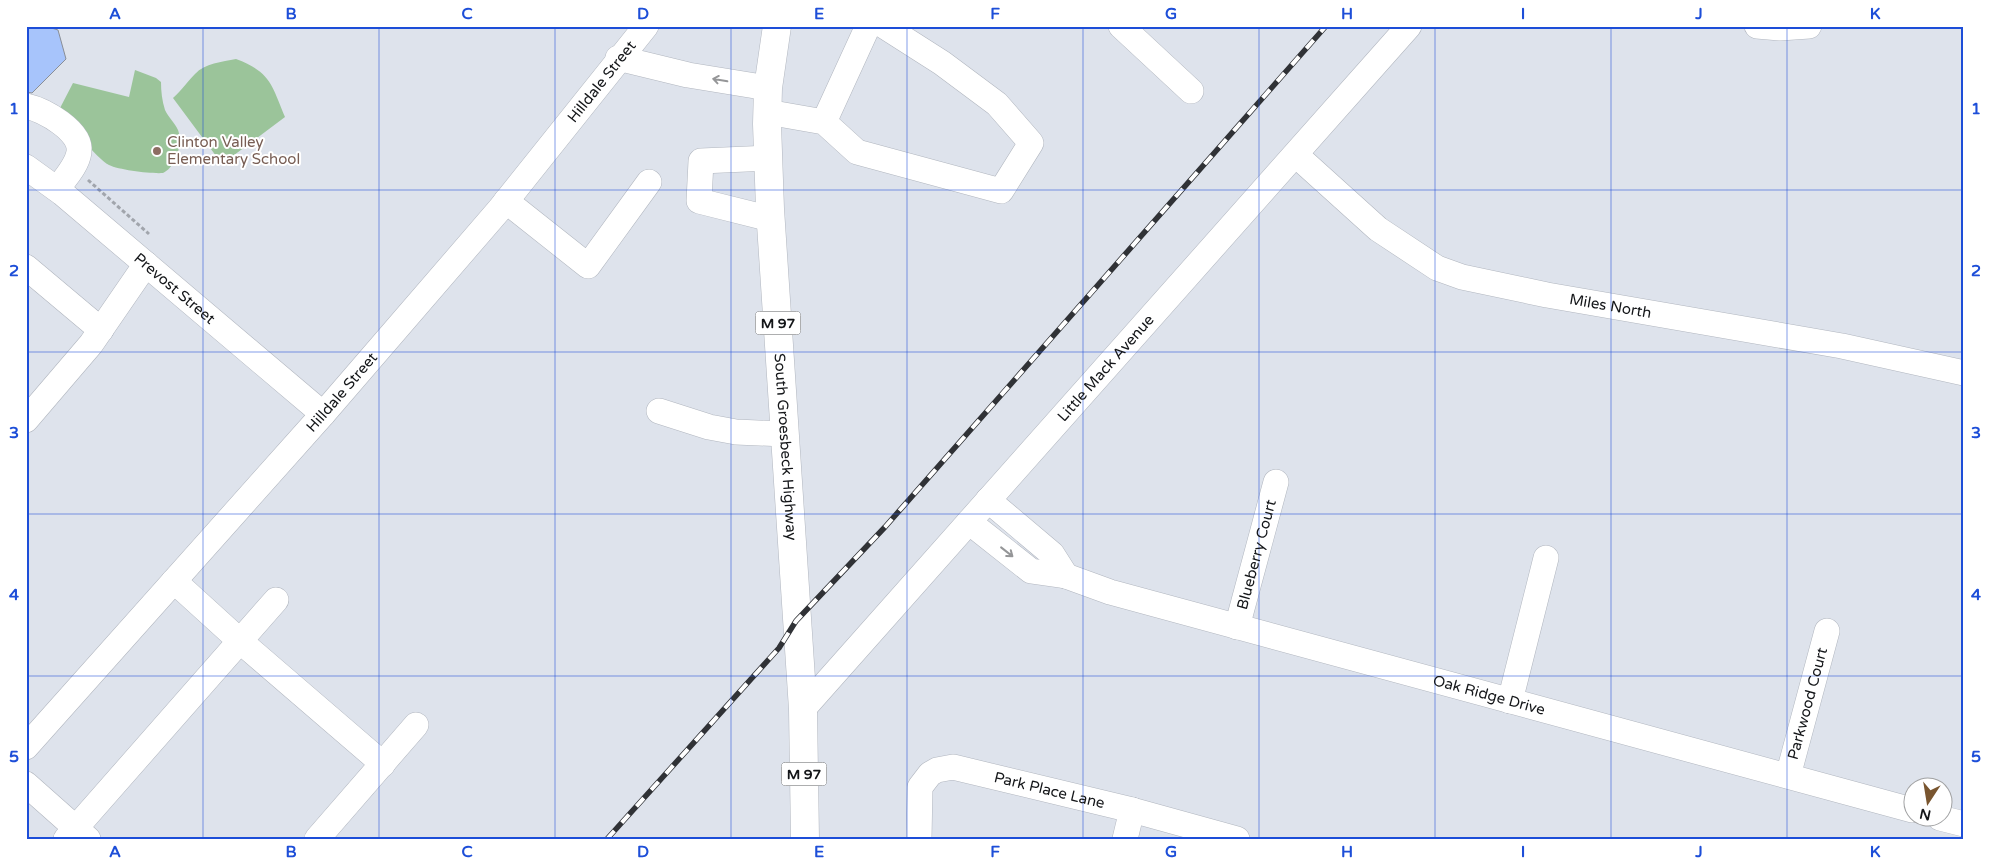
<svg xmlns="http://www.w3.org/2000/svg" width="1990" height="865" font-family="'Varela Round',sans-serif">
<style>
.green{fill:#9bc49a}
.building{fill:#a7c4fb;stroke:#898e96}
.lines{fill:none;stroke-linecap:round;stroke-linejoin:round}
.minor-casing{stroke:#b1b6bf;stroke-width:26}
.major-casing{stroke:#b1b6bf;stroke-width:29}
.path{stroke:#a1a5ac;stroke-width:3;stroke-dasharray:4 2.5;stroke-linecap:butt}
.minor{stroke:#fff;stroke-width:25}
.major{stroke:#fff;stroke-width:28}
.rail-casing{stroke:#303236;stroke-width:5.5}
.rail{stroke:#fff;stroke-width:4;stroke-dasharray:11;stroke-linecap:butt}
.oneway{stroke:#959698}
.grid{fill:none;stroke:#1d4ed8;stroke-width:1;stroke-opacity:0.55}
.education-dot{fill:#8d6e63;stroke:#fff;stroke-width:2}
.labels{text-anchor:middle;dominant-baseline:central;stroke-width:4;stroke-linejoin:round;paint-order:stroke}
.shield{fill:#fff;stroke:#5a5c5e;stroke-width:1}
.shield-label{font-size:14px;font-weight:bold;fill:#141619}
.street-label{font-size:15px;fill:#141619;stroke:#fff}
.education-label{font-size:15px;fill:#785e54;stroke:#fff;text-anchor:start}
.neatline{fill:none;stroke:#1d4ed8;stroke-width:2}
.grid-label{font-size:16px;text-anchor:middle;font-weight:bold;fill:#1d4ed8}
</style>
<rect width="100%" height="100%" fill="#dee3ec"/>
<path class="green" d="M236 59C271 72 272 86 285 117L222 164 173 98C182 90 187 82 195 74 205 63 222 62 236 59Z
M135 70 156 78 161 82C161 91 162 101 165 110 168 117 175 123 178 130 183 143 176 167 163 173 152 174 119 170 109 165 96 158 70 124 59 110L73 83 129 97Z"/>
<path class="building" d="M26 26H45L58 30 66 59 32 93 26 92Z"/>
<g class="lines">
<g class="minor-casing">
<g id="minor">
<path d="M1121 26 1191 91"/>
<path d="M1757 26 1780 28 1809 26"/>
<path d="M618 58 688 75 768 88"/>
<path d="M26 106C44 110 82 131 79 152 77 166 65 178 57 189"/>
<path d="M767 112 824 122 857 152 1001 191 1031 143 997 104 942 63 884 26"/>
<path d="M824 122 868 26"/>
<path id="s1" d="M1296 155 1378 229 1437 268 1462 277 1547 295 1842 346 1964 373"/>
<path d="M768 158 701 161 699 201 771 219"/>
<path id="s2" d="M26 167 62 193 323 414"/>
<path d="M506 201 588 266 649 182"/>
<path d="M26 267 101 330"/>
<path d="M659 411 709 427 736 432 785 434"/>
<path d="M26 420 91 344 146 264"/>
<path d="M988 500 1052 554 1066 576"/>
<path id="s3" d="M969 522 1031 571 1066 576 1110 592 1912 810"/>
<path d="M174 581 240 641 383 764"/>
<path id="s4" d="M1237 627 1276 482"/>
<path d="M1510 701 1546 558"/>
<path id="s5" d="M803 709 1409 26"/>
<path id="s6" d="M26 747 323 414 499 210 646 26"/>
<path id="s7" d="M1788 776 1827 631"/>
<path d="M26 784 88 839"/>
<path d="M1940 818 1964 824"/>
<path d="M66 839 276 600"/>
<path d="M317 839 416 725"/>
<path id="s8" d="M919 839 920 787 930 774 937 770 953 767 1132 810 1237 839"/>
<path d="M1125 839 1132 810"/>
</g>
</g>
<g class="major-casing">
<g id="major">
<path id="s9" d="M777 26 768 88 767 124 770 209 803 709 805 839"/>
</g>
</g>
<path class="path" d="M88 180 149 234"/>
<use href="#minor" class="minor"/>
<use href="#major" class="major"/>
<g class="rail-casing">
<path id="rail" d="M607 839 779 648 796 621 885 527 1326 26"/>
</g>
<use href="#rail" class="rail"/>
</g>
<defs><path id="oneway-shaft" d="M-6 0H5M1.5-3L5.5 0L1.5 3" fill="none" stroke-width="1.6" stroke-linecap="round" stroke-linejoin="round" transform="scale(1.25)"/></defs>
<g class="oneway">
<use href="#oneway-shaft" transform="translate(720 80) rotate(-170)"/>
<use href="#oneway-shaft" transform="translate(1007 552) rotate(38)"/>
</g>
<path class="grid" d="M203 26V839M379 26V839M555 26V839M731 26V839M907 26V839M1083 26V839M1259 26V839M1435 26V839M1611 26V839M1787 26V839M26 190H1964M26 352H1964M26 514H1964M26 676H1964"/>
<circle class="education-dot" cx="157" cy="151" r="5"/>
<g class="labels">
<g class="shield">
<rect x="755.5" y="311.5" width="45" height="23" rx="4"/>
<rect x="781.5" y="762.5" width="45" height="23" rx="4"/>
</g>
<g class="shield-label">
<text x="778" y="323">M 97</text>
<text x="804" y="774">M 97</text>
</g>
<g class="street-label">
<text stroke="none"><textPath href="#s6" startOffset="880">Hilldale Street</textPath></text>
<text stroke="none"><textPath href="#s2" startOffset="192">Prevost Street</textPath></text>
<text stroke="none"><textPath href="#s1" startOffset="359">Miles North</textPath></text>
<text stroke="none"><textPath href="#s5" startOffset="456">Little Mack Avenue</textPath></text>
<text stroke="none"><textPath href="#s6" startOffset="475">Hilldale Street</textPath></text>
<text stroke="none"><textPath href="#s9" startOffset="422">South Groesbeck Highway</textPath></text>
<text stroke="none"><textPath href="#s4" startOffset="75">Blueberry Court</textPath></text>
<text stroke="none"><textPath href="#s3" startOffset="554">Oak Ridge Drive</textPath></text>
<text stroke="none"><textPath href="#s7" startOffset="75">Parkwood Court</textPath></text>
<text stroke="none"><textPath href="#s8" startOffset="192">Park Place Lane</textPath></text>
</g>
<g class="education-label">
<text x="167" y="142">Clinton Valley<tspan x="167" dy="17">Elementary School</tspan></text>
</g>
</g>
<rect width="1990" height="865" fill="none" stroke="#ffffff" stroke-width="55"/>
<g transform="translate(1928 802) rotate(192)"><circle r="24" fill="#ffffff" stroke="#a1a2a3"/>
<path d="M0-4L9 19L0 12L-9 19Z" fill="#79552f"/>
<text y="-8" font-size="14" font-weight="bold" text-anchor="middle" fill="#141619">N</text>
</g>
<rect x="28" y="28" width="1934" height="810" class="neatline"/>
<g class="grid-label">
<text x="115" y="19">A</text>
<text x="291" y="19">B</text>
<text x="467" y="19">C</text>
<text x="643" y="19">D</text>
<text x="819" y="19">E</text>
<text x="995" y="19">F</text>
<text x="1171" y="19">G</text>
<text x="1347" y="19">H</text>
<text x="1523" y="19">I</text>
<text x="1699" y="19">J</text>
<text x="1875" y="19">K</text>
<text x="14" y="114">1</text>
<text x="1976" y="114">1</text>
<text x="14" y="276">2</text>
<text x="1976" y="276">2</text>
<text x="14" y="438">3</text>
<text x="1976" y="438">3</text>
<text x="14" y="600">4</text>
<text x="1976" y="600">4</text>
<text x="14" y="762">5</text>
<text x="1976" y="762">5</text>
<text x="115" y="857">A</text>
<text x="291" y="857">B</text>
<text x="467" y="857">C</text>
<text x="643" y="857">D</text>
<text x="819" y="857">E</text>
<text x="995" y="857">F</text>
<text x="1171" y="857">G</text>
<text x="1347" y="857">H</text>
<text x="1523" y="857">I</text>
<text x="1699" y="857">J</text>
<text x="1875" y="857">K</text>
</g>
</svg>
